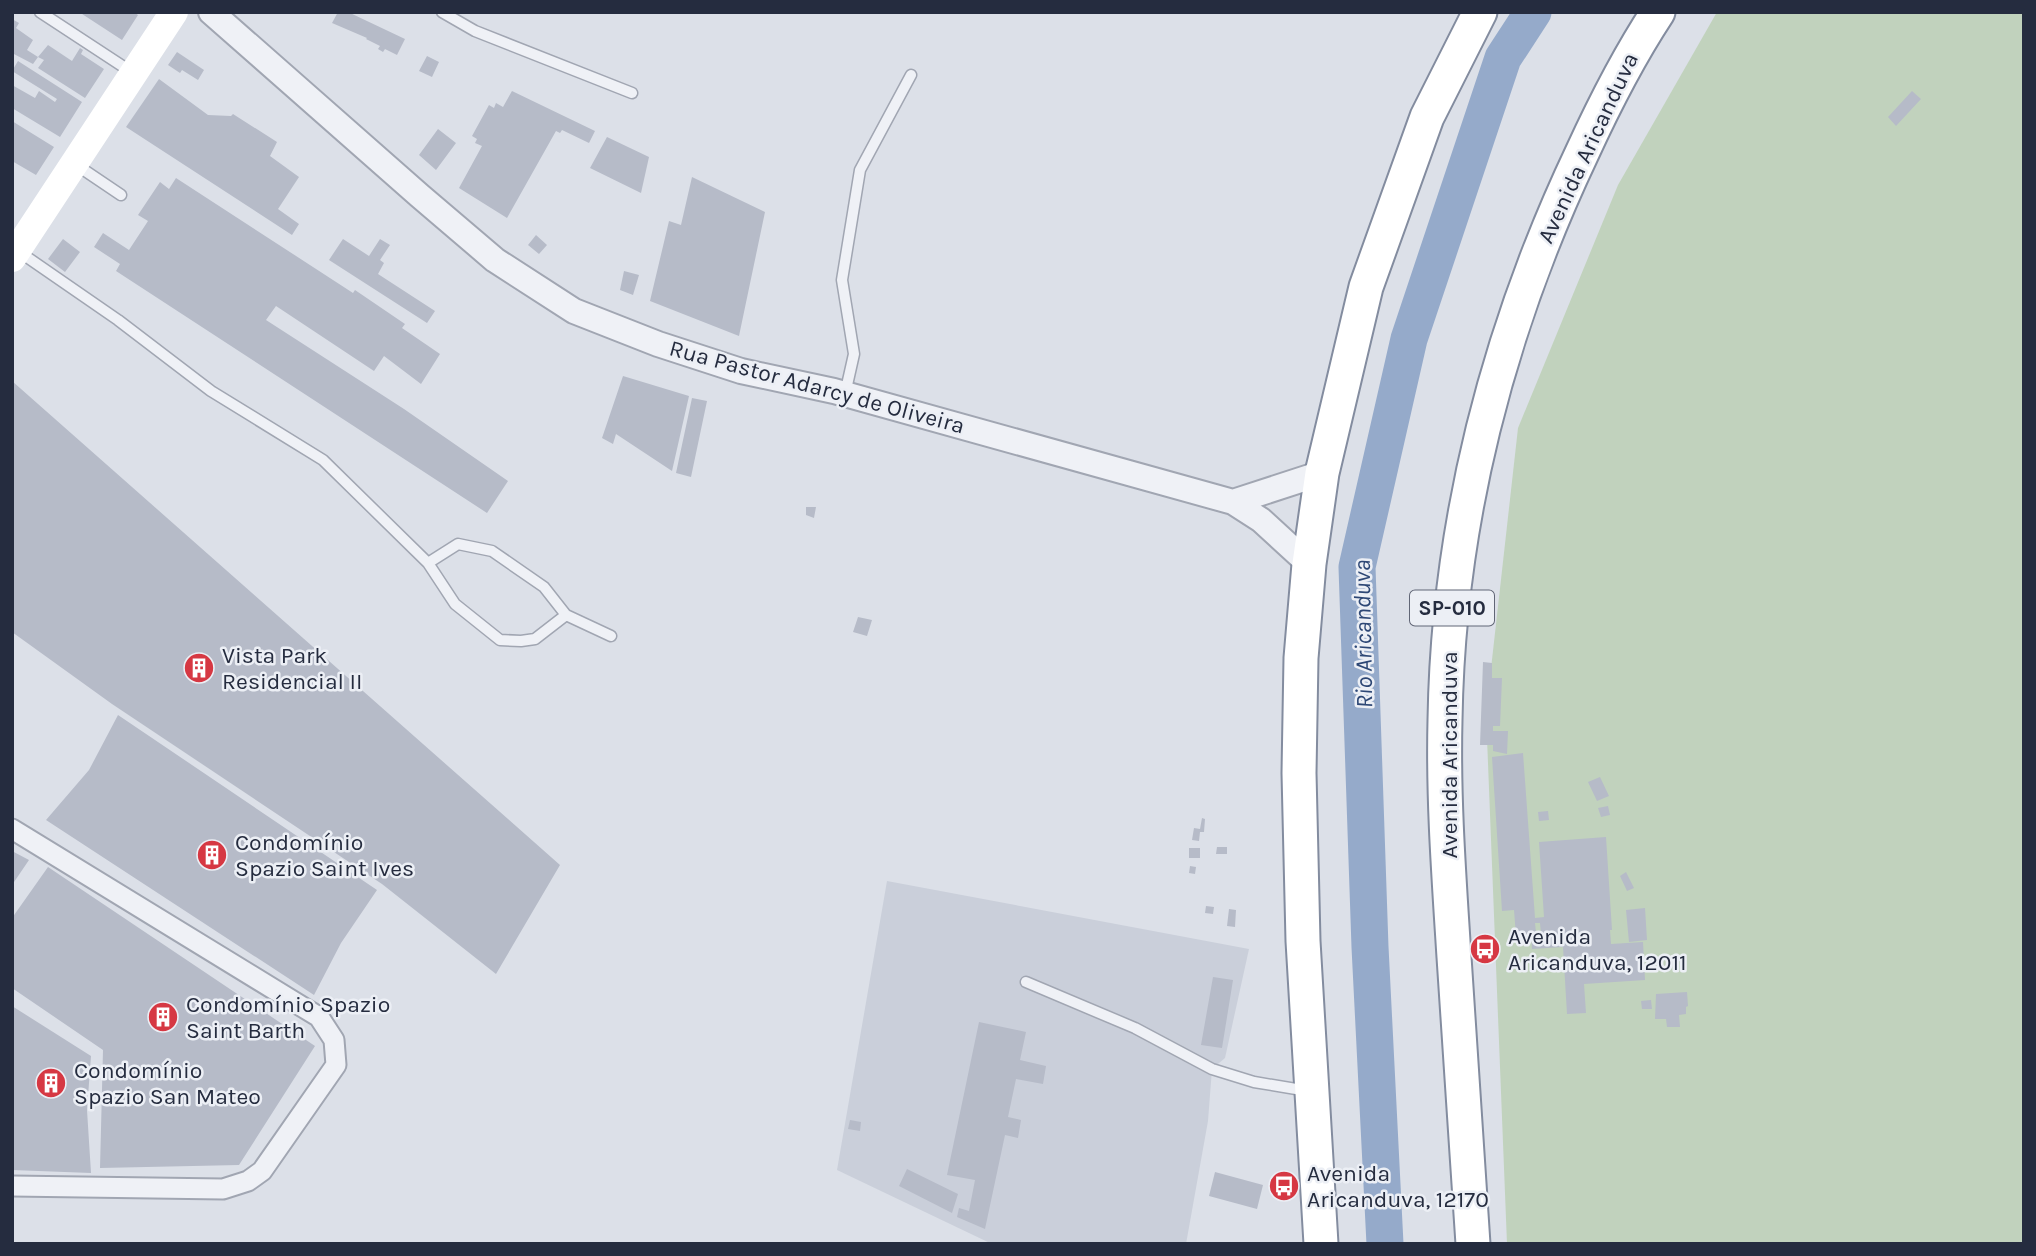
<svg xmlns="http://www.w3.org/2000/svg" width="2036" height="1256" font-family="Karla,sans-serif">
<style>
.built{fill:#cacfda}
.green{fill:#c1d2bd}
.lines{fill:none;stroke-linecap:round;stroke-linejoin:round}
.river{stroke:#95aaca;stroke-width:37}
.building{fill:#b6bbc8;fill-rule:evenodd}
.service-casing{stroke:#a1a6b2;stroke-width:13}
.minor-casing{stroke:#a1a6b2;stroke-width:23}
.tertiary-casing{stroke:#a1a6b2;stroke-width:28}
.trunk-casing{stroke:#838c9f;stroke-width:37}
.service{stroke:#eff1f6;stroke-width:10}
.minor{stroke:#eff1f6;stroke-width:19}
.tertiary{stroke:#eff1f6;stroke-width:24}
.secondary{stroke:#fff;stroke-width:28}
.trunk{stroke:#fff;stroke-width:33}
.labels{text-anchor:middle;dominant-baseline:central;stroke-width:5;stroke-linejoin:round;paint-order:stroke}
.shield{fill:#eceff5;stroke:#616676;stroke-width:2}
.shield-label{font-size:21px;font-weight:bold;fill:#252c3f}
.street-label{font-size:23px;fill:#252c3f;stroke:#eceff5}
.poi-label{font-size:23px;fill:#252c3f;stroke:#eceff5;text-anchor:start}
.water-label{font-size:24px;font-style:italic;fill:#2d4775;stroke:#eceff5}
</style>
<rect width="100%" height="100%" fill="#dce0e8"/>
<path class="built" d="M887 881 1249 949 1225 1058 1212 1069 1208 1121 1186 1244H992L837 1170Z"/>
<path class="green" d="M1717 12H2024V1244H1507L1486 713 1518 428 1618 185Z"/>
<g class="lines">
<path class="river" d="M1385 1244 1370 947 1357 567 1409 339 1503 58 1533 12"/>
</g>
<path class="building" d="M79 12H134L138 15 122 40Z
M338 12H348L405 39 397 55 385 49 383 52 378 49 380 46 366 39 367 38 332 23Z
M12 19 19 23 16 28 33 40 27 50 38 57 33 64 12 53Z
M48 45 72 61 80 48 83 50 81 54 104 69 85 98 38 68 44 60 38 57Z
M177 52 204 70 198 80 182 70 180 73 168 65Z
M427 56 439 62 432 77 419 71Z
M18 61 82 102 60 137 12 108V85L35 98 39 91 55 102 57 99 12 71Z
M159 79 208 115 231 116 233 114 277 142 270 156 299 177 278 209 299 224 292 235 126 127Z
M512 91 595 131 589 143 562 130 560 133 556 131 507 218 459 188 482 146 475 143 477 139 472 136 489 105 494 108 496 103 503 107Z
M1912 91 1921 99 1896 126 1888 117Z
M12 121 54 147 36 175 12 161Z
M438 129 456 143 436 170 419 155Z
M607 137 649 157 641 193 590 168Z
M692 177 765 212 739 336 650 301 669 221 681 225Z
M176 178 353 293 355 290 405 324 402 328 440 354 421 384 384 356 374 371 276 306 266 320 404 409 508 481 487 513 116 271 120 264 94 247 103 233 129 250 148 221 138 215 160 182 169 189Z
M536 235 547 245 539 254 528 245Z
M63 239 80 252 65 272 48 259Z
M343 239 369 256 380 239 390 245 380 260 384 263 378 274 435 311 427 323 329 260Z
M624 271 639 275 633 295 620 290Z
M623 376 689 396 672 471 616 434 613 444 602 438Z
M12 381 560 865 496 974 382 884 112 704 12 632Z
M692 398 707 401 691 477 676 473Z
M806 507H816L814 518 806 515Z
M858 617 872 620 867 636 853 632Z
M1483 662 1492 663V678H1502L1500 726H1493V731H1508L1507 754 1493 751V745H1480Z
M118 715 377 890 341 943 314 995 46 820 89 770Z
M1523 753 1535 918 1544 917 1539 842 1606 837 1612 930H1610L1611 944 1643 942 1645 980 1584 984 1586 1013 1567 1014 1563 947 1532 949 1531 935 1516 936 1514 910 1502 911 1492 757ZM1535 923H1540L1541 933H1536Z
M1600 777 1609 796 1597 801 1588 782Z
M1608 806 1610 815 1601 817 1598 808Z
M1548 811 1549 820 1539 821 1538 812Z
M1202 818 1205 819 1204 832H1200L1199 841 1192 840 1194 828 1200 829Z
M1217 847H1227V854H1216Z
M1189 848H1200V858H1189Z
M12 851 29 860 12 885Z
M1190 866 1196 867 1195 874 1189 873Z
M48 867 315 1046 239 1165 100 1168 103 1050 12 988V918Z
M1626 872 1634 888 1627 891 1620 876Z
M1206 906 1214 907 1213 914 1205 913Z
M1645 908 1647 940 1629 942 1626 910Z
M1229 909 1236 910 1235 927 1227 926Z
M1213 977 1233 980 1222 1048 1201 1045Z
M1687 992 1688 1006 1686 1007V1014L1679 1015 1680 1027H1667L1666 1019H1655L1656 994Z
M1651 1000 1652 1009H1642L1641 1001Z
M12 1006 91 1056 87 1110 91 1173 12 1170Z
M979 1022 1026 1032 1020 1060 1046 1066 1043 1084 1016 1079 1008 1117 1021 1120 1018 1138 1005 1135 985 1229 957 1217 959 1208 969 1211 975 1180 947 1175Z
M850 1120 861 1122 860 1131 848 1129Z
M907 1169 958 1194 952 1213 899 1186Z
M1215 1172 1263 1185 1257 1209 1209 1196Z"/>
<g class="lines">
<g class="service-casing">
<path id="service" d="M40 12 133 73
M442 12 475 31 632 93
M78 166 121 195
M18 251 118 320 211 391 323 460 428 563 455 604 500 640 521 641 535 639 566 615
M845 394 854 354 842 280 860 170 911 75
M428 563 458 544 492 551 544 587 566 615 611 636
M1026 982 1135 1028 1212 1069 1254 1082 1308 1091"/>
</g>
<g class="minor-casing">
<path id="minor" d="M12 829 319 1017 334 1040 336 1065 262 1171 248 1181 223 1189 12 1186"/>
</g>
<g class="tertiary-casing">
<path id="tertiary" d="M211 12 420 196 495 260 574 311 658 344 741 371 834 391 1233 502 1261 520 1309 564
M1233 502 1322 473"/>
</g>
<g class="trunk-casing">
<path id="trunk" d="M1321 1244 1303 941 1299 773 1301 658 1309 564 1322 473 1366 287 1427 117 1480 12
M1473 1244C1467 1148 1461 1052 1454 957 1449 878 1443 799 1445 720 1448 523 1498 330 1582 153 1604 105 1629 56 1658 12"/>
</g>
<use href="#service" class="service"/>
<use href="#minor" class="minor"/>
<use href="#tertiary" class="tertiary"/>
<path class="secondary" d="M12 258 174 12"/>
<use href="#trunk" class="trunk"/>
</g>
<defs>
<g id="building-disc" transform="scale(1.575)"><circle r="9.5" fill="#d63843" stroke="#eceff5"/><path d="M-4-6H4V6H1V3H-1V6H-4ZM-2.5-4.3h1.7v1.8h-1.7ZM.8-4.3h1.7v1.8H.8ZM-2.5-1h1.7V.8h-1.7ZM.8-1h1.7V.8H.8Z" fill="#fff"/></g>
<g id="bus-disc" transform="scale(1.575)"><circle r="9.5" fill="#d63843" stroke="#eceff5"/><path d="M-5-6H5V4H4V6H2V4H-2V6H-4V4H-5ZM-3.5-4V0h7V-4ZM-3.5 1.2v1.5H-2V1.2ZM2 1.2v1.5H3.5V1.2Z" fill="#fff"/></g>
</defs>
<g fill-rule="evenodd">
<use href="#building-disc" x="199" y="668"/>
<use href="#building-disc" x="212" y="855"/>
<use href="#bus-disc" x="1485" y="949"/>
<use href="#building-disc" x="163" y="1017"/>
<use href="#building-disc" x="51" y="1083"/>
<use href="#bus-disc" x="1284" y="1186"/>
</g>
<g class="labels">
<rect class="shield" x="1410" y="590.5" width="84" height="35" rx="5"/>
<g class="shield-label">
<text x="1452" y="608">SP-010</text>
</g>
<g class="street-label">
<text transform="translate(1588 148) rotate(-65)">Avenida Aricanduva</text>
<text transform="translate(817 387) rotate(15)">Rua Pastor Adarcy de Oliveira</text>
<text transform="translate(1449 755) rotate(-90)">Avenida Aricanduva</text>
</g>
<g class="poi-label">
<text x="222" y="655">Vista Park<tspan x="222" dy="26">Residencial II</tspan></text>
<text x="235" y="842">Condomínio<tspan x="235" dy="26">Spazio Saint Ives</tspan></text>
<text x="1508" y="936">Avenida<tspan x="1508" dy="26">Aricanduva, 12011</tspan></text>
<text x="186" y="1004">Condomínio Spazio<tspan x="186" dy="26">Saint Barth</tspan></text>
<text x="74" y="1070">Condomínio<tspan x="74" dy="26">Spazio San Mateo</tspan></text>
<text x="1307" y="1173">Avenida<tspan x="1307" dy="26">Aricanduva, 12170</tspan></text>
</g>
<g class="water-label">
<text transform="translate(1363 634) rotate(-91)">Rio Aricanduva</text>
</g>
</g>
<rect width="2036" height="1256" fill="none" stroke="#252c3f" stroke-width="28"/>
</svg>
